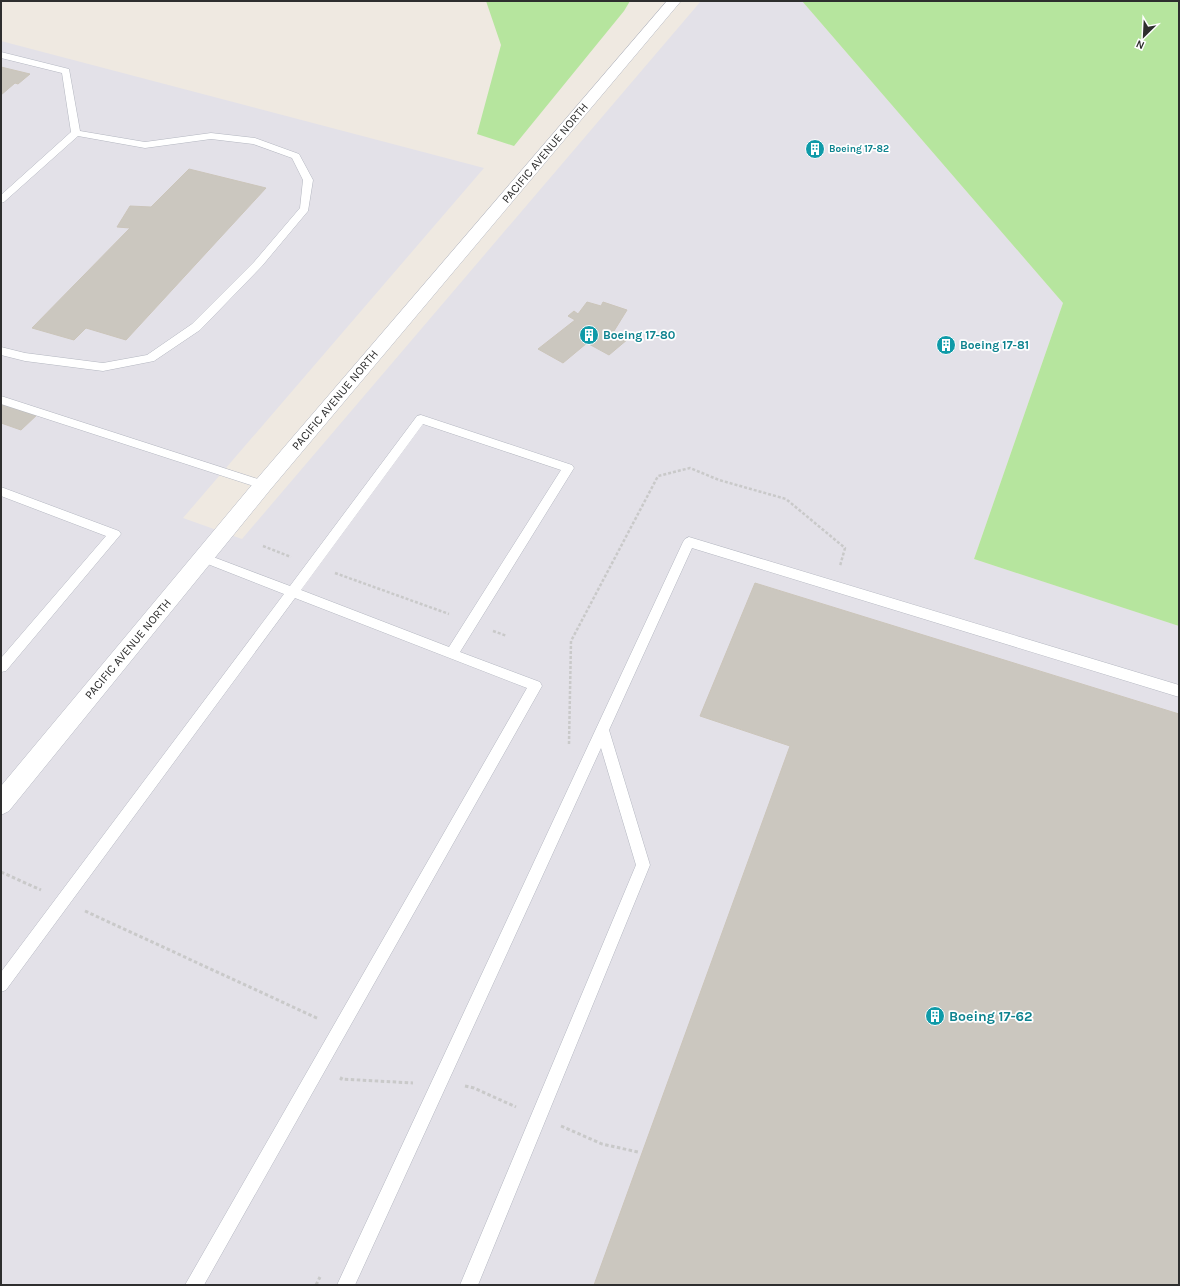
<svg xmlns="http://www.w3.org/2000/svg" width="1180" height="1286" font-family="Karla,sans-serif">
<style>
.industrial{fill:#e3e1e8}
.green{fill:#b6e59e}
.building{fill:#cbc7bf;stroke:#cbc5ba}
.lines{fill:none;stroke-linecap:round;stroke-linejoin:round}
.service-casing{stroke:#b4b7c1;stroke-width:1}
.tertiary-casing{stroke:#b4b7c1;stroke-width:1}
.path-far1{stroke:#c9c9c9;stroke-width:2.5;stroke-dasharray:3 2;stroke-linecap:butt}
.path{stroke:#c9c9c9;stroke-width:3;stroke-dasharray:3.5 2.5;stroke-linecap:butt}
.service{fill:#fff;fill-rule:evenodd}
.tertiary{fill:#fff;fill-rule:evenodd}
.labels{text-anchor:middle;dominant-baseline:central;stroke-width:3.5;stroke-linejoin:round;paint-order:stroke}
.far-culture-label{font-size:10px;font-weight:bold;fill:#0d838f;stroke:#fff;text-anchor:start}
.street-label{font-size:12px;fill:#2e2e2e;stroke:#fff}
.culture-label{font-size:12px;font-weight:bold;fill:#0d838f;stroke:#fff;text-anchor:start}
.near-culture-label{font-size:14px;font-weight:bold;fill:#0d838f;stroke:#fff;text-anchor:start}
</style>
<rect width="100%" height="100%" fill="#efe9e1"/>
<path class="industrial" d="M701 1H802L1063 303 974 559 1179 626V1285H1V41L484 168 183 518 242 539Z"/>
<path class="green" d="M486 1H630L624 11 514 146 477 134 501 45Z
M802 1H1179V626L974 559 1063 303Z"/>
<path class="building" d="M1 67 30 74 18 84 15 83 1 95Z
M817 146 820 152 812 153 809 147Z
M189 169 266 188 126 340 86 328 74 340 32 328 130 228 117 227 130 206 151 207Z
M587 302 601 306 603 302 627 310 614 331 628 339 609 355 587 343 563 363 538 349 575 320 568 316 574 311 578 314Z
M949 340 955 348 943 350 938 342Z
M5 401 39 413 21 430 1 423V405Z
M755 583 1179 714V1285H594L790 746 700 716Z"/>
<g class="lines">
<g class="service-casing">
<path id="service" d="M1 52 69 69 80 131 145 142 211 133 255 138 299 154 313 180 308 211 262 266 200 330 154 361 103 371 25 361 1 355V347L25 353 103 363 147 355 192 324 254 262 300 208 303 180 292 158 253 144 211 139 145 148 78 136 4 202 1 203V195L71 132 62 73 1 58Z
M1 396 267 482 269 485 267 488 263 489 1 404Z
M421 415 572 465 574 468 460 652 540 682 542 686 204 1285H185L527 688 295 598 6 990 1 992V972L284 594 200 561 198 558 200 555 204 553 208 555 290 586 417 416ZM423 424 561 470 449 647 301 590Z
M1 487 119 531 121 534 6 671 1 672V658L106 536 1 496Z
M689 537 1179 685V697L692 548 609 730 650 865 478 1285H460L636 865 601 748 355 1285H337L683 542 685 539Z"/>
</g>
<g class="tertiary-casing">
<path id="tertiary" d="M667 1H681L270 490 9 811 1 815V786L256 480Z"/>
</g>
<path class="path-far1" d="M263 546 291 557
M335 573 449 614
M493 631 507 636
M569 744 571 641 658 476 690 468 719 480 786 499 845 548 840 566"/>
<path class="path" d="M1 872 41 890
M85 911 319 1019
M342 1077 341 1079 413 1083
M465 1086 474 1088 516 1107
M561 1126 602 1144 638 1152
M316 1285 320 1277"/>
<use href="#service" class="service"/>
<use href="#tertiary" class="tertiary"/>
</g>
<defs>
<g id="building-disc" transform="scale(1)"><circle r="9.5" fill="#0f9aa8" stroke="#fff"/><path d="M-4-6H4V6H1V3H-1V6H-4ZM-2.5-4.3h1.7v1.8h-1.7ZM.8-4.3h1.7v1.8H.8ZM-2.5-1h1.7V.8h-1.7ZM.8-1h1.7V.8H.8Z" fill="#fff"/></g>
</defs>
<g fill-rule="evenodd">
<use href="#building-disc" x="815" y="149"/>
<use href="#building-disc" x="589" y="335"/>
<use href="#building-disc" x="946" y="345"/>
<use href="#building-disc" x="935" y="1016"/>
</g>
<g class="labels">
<g class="far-culture-label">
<text x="829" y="149">Boeing 17-82</text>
</g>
<g class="street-label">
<text transform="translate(545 153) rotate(-50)">PACIFIC AVENUE NORTH</text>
<text transform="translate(335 400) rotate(-50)">PACIFIC AVENUE NORTH</text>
<text transform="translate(128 649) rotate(-50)">PACIFIC AVENUE NORTH</text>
</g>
<g class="culture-label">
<text x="603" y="335">Boeing 17-80</text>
<text x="960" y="345">Boeing 17-81</text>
</g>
<g class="near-culture-label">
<text x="949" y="1016">Boeing 17-62</text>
</g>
</g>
<rect width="1180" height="1286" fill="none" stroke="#2e2e2e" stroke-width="4"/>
<g transform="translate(1144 36) rotate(204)" stroke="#ffffff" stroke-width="3" paint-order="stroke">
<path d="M0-3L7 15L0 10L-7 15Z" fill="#2e2e2e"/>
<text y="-6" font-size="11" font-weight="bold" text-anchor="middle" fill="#2e2e2e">N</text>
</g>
</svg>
